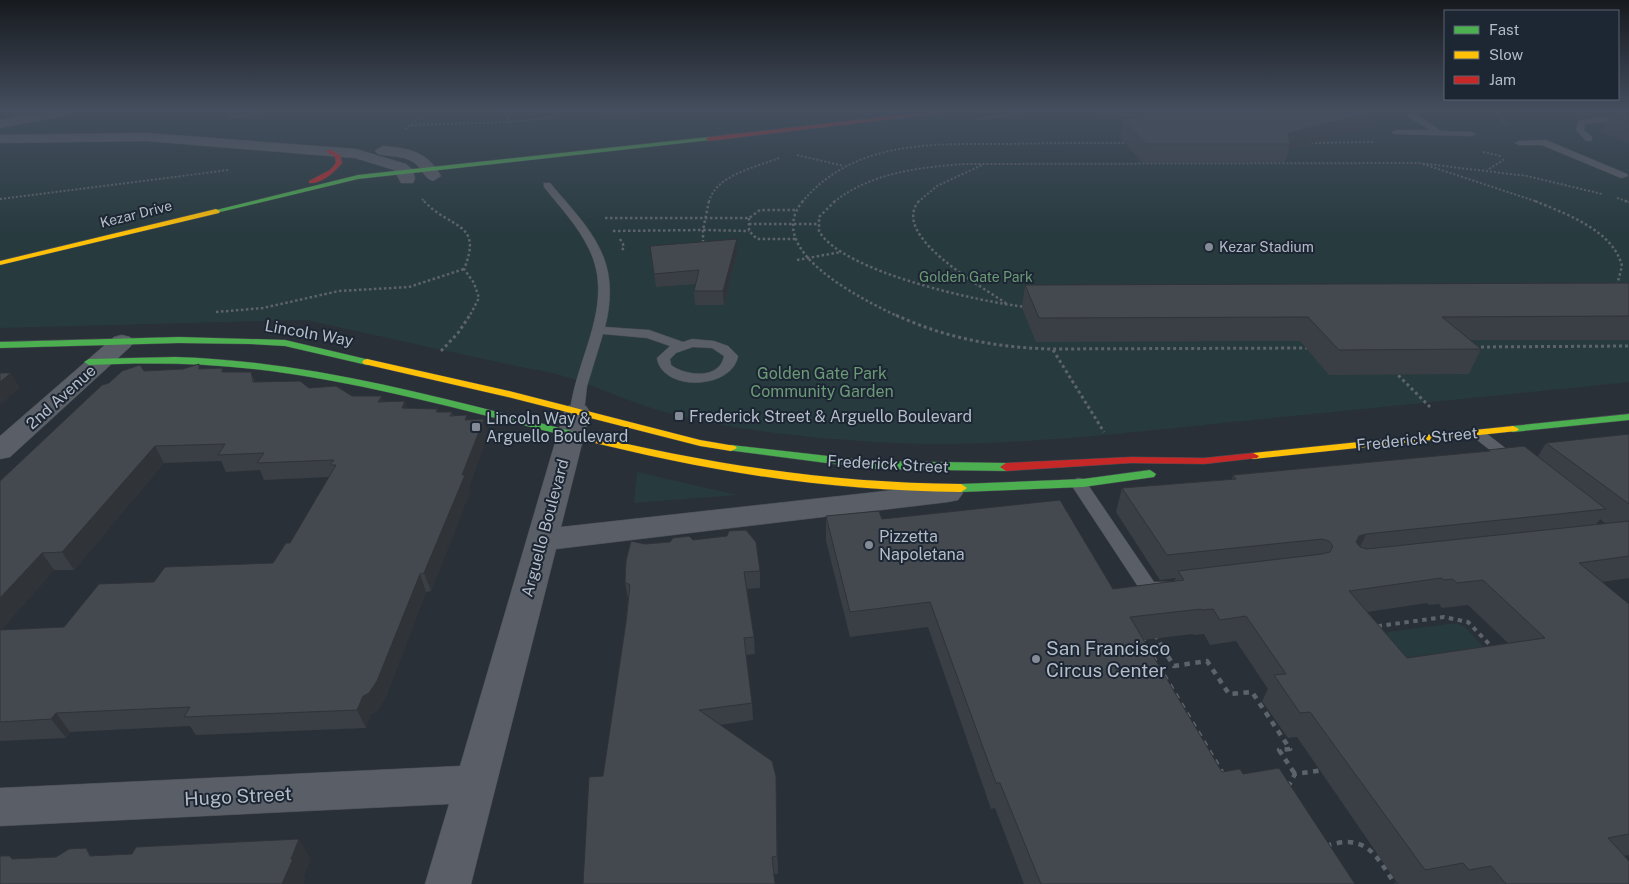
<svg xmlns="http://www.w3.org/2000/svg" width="1629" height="884" font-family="'Public Sans',sans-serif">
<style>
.green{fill:#273a3e}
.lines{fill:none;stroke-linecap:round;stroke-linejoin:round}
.lane-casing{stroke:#484c53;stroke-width:1}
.street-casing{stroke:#484c53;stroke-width:1}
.fast-casing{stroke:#484c53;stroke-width:1}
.slow-casing{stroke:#484c53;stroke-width:1}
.jam-casing{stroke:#484c53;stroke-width:1}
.path-far4{stroke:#5d636a;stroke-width:2;stroke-dasharray:2 2;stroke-linecap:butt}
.path-far3{stroke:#5d636a;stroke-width:2.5;stroke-dasharray:2.5 2.5;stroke-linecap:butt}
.path-far2{stroke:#5d636a;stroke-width:3;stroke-dasharray:3 3;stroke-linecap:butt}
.path-far1{stroke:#5d636a;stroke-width:4;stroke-dasharray:4.5 4.5;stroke-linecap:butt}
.path{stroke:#5d636a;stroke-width:4.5;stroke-dasharray:5.5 5.5;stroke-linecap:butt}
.lane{fill:#5a5e66;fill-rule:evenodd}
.street{fill:#5a5e66;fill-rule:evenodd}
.fast{fill:#4caf50;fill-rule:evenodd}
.slow{fill:#ffc107;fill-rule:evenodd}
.jam{fill:#c62828;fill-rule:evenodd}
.wall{fill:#3a3f45;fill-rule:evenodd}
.shaded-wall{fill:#303338}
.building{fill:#444950;stroke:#303338;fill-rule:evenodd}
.poi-dot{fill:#848b96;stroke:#1d2633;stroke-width:2}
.labels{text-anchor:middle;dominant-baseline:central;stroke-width:4;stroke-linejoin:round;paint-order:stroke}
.far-street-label{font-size:14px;fill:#b4bcc9;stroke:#1d2633}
.far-poi-label{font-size:14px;fill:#b4bcc9;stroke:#1d2633;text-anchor:start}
.far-park-label{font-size:14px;fill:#6b9a76;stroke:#1d2633}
.street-label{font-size:16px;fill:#b4bcc9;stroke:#1d2633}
.park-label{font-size:16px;fill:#6b9a76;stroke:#1d2633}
.poi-label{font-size:16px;fill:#b4bcc9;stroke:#1d2633;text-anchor:start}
.near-poi-label{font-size:19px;fill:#b4bcc9;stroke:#1d2633;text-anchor:start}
.near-street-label{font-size:19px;fill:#b4bcc9;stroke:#1d2633}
</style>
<rect width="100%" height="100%" fill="#2a3038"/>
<path class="green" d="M0 111H1629V382C1493 396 1357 410 1222 423 1107 435 990 449 875 442 803 437 727 430 658 410 614 397 571 373 525 368L306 320 0 328Z
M637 472 737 495 634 503Z
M1456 623 1466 628 1490 654 1408 663 1385 637 1388 632Z"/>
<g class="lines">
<g class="lane-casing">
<path id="lane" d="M1408 113H1414L1441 131 1472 132 1476 134 1472 136 1393 134 1392 132 1396 130H1430L1408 117Z
M1629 115V119L1585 124 1584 130 1592 137V141H1586L1576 130 1579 120Z
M1546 140 1627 174 1628 176 1621 178 1542 145H1519L1515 143 1519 141Z
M544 183H550C591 231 622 259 605 327L649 330 683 342 692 339 714 341 728 346 738 356C732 390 662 392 657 358L670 346 647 338 603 334 587 386 584 412 582 415H572L570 412C576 357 616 304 589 249 578 226 560 207 544 187ZM693 347 712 348 724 356C720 380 685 376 671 365L670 359 676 353Z
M1477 429 1482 430 1518 458 1521 461 1518 464H1508L1472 436 1470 433 1472 430Z
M1078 478 1084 479 1154 582H1171L1174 587 1171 592 1149 596 1143 594 1070 483Z"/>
</g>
<g class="street-casing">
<path id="street" d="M45 111H76L69 115 0 128V120Z
M147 133 356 149 406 164 413 170 415 179 413 183H401L394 170 355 158 329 156 147 141 0 143V135Z
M383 146C409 148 428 152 441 176L433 181C423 178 422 167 413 162 402 155 389 157 378 154L375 151Z
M122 335 130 337 134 342 130 347 10 457 0 459V436L114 337Z
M577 404 586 406 590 412 561 527 948 484 958 486 963 493 958 500 948 502 556 549 471 884H425L449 804 0 826V788L460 766 564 412 568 406Z"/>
</g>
<g class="fast-casing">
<path id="fast" d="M709 137 711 138V140L358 179 216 213 212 211 358 175Z
M179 337 285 340 370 360 372 362 367 365 285 346 250 344 179 343 0 348V342Z
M175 357C314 361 449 400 583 434L585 436 579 439C477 414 376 385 271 371 210 363 150 362 89 365L84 362 89 359Z
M1629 414V420L1513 432 1507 429 1513 426Z
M731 445 872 461 1006 463 1012 467 1006 471 872 469 727 450 725 448 727 446Z
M1150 470 1156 474 1154 477 1083 487 961 492 955 488 961 484 1083 479Z"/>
</g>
<g class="slow-casing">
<path id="slow" d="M216 209 220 211 219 213 0 265V261Z
M367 359 513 392 700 440 735 446 737 448 731 451 700 446 512 398 364 364 362 362 364 360Z
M1513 426 1519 429 1517 431 1253 459 1247 456 1253 453Z
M579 433C709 464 827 483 961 484L967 488 961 492C826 491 706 471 575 438L573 436 575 434Z"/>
</g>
<g class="jam-casing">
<path id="jam" d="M936 111H957L709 141 706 139 709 137Z
M327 150H331L340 155 342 163C335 172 321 184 309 183V181L330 170 336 163 335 157 327 152Z
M1253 453 1259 456 1257 458 1204 464 1131 463 1006 471 1000 467 1006 463 1131 457 1204 458Z"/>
</g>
<path class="path-far4" d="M503 111 511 122 547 118 568 111
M584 111 616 115 657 111
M1072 111 1143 116 1152 111
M1494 111 1508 125
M230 118 277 111
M978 119 1041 111
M411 125 511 122
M405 129 429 111
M1311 143 1375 142
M1483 152 1501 156
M797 155 844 166
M1423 164 1538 202
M1489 169 1505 159
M1617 198 1629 202
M0 199 229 170
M422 199 425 202
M709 202C715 175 757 167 779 158
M802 202C854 140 932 144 1005 144 1046 143 1086 143 1127 143
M834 202C870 173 920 167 965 164L1419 163 1527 176 1602 194
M918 202 937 186 982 165"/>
<path class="path-far3" d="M424 201C449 229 484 221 464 269L474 283 479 298 469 317
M709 201 703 230 749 231
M803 201C761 251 864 300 899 317
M835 201 819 217V231C842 272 980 302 1026 307
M919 201C889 236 983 287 1007 304
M1535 201C1566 214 1613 230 1622 266L1617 285
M1625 201 1629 202
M605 218H749L760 210H796
M749 218V231L757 239H796
M749 224H817
M613 231 703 230V243
M620 239 624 246 622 251
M797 260 841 252
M216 312 263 308 339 291 409 287 464 269"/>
<path class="path-far2" d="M896 315C945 338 995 347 1048 349L1308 348
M1475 347 1629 346
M1053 350 1104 432
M441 351 458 333 470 315
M1394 371 1430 407"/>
<path class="path-far1" d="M1155 635 1163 648
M1142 638 1148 648
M1387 648 1374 633 1379 626 1444 617 1468 622 1493 648"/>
<path class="path" d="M1147 647 1223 774
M1162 647 1174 666 1207 661 1229 694 1252 692 1290 749 1279 750 1295 774
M1386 647 1403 667 1415 673 1499 662 1500 655 1492 647
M1288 787 1295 774 1324 770
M1326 846C1366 833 1375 854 1395 884"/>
<use href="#lane" class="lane"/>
<use href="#street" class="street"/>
<use href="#fast" class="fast"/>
<use href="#slow" class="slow"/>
<use href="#jam" class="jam"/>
</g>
<path class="wall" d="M1611 111H1629V143L1601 132Z
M1123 120 1375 127 1289 149 1285 162H1142L1120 137Z
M650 246 737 252 724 305H695L694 291 696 284 656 287Z
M1629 283V340H1471L1481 349 1469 374 1329 375 1300 341 1036 342 1022 308 1025 285Z
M222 368 223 372H251L255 382 309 388 352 396 384 402 408 408 439 412H452L453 416 469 420 488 435 469 487 470 492 431 591 426 592 385 699 377 711 371 714 366 728 196 735 190 726 70 732 66 738 0 741V481L144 371ZM221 461 226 472 260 470 264 480 329 477 290 543 273 563 154 582 64 627 1 630 54 570H74L164 463Z
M1629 434V578L1602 582 1629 604V855L1624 856 1629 884H1398L1297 737 1288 738 1262 701 1268 689 1236 641 1210 645 1204 634 1193 635V634L1143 640 1222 772 1243 774 1355 884H1024L995 808 991 809 928 627 850 637 826 541V516L882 519 1113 589 1174 581 1176 578 1160 580 1116 512 1122 488 1232 479 1233 475 1488 451V450L1538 456 1546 443ZM1600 519 1606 524 1596 525ZM1427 603 1429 605 1439 604 1442 608 1468 605 1508 643 1407 658 1367 612Z
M693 540 760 571V588L747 589 754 637 755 654 746 655 752 703 753 720 720 725 776 794 778 874H774L603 776 626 622 628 599 625 582 645 544Z"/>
<path class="shaded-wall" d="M0 111H17L0 115Z
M1376 111H1381L1375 127 1289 149 1290 144 1288 133Z
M737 239V252L724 305 723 291Z
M11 373 20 388 0 405V382Z
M382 396 387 412 378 402Z
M405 401 410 417 402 408Z
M484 419 488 435 469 487 470 492 431 591 424 573Z
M155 446 164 463 74 570 62 552Z
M1366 534 1355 558 1356 542 1359 536Z
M42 553 54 570 0 631V598Z
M420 574 426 592 385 699 377 711 371 714 366 728 357 710 363 696Z
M56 713 70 732 66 738 51 719Z
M299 839 311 859 304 876 306 879 304 884H282L291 859Z
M86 848 103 868 90 856Z"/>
<path class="building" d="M1162 111H1376L1288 133 1290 144H1146L1123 120Z
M1629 113V121L1610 114Z
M737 239 723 291H694L699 270 654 274 650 246Z
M1629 283V316L1442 317 1481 349 1339 350 1308 317 1039 318 1025 285Z
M199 364V369L222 368V372H251L253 382 300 381 309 388 336 386 352 396H382L378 402 405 401 402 408 438 409 436 412H452L450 416 467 415 465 420 484 419 462 475H465L424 573 420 574 377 681 369 693 363 696 357 710 184 717 190 707 56 713 51 719 0 722V630L64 627 99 584 154 582 165 567 273 563 286 543H290L336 465H330L334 460 257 463 264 453 218 455 225 444 155 446 62 552 42 553 0 598V481L102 385 109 383 122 371 140 365 144 371 183 369Z
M0 373H11L0 382Z
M1629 434V504L1546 443Z
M1524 446 1606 509 1366 534 1359 536 1356 542 1360 547 1367 549 1629 521V556L1579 563 1629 604V834L1608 838 1629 861V884H1506L1491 866 1469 870 1463 863 1425 870 1310 712 1300 713 1274 675 1286 674 1246 616 1220 620 1213 609 1202 610 1201 609 1130 617 1222 772 1240 769 1243 774 1279 768 1355 884H1041L1000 783H996L930 602 850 612 826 516 879 511 882 519 1060 500 1113 589 1184 580 1178 571 1322 554 1330 552 1333 546 1329 541 1322 539 1167 555 1122 488 1236 479 1233 475 1490 451 1488 450ZM1441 578 1444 580 1453 579 1457 583 1483 580 1545 638 1407 658 1349 591Z
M746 530 756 542 760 571 744 572 754 637 744 638 752 703 699 710 772 761 776 776 777 856 772 857 775 884H583L589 777 603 776 626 622 630 585 625 582 626 561 631 541 645 544 670 542 673 538 689 536 693 540 727 536 729 531Z
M299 839 291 859H293L282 884H0V856H10L12 859 56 857 69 849 86 848 90 856 132 854 136 847Z"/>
<linearGradient id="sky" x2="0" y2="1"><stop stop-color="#171a1f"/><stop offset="0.47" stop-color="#444e5e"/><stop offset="1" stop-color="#444e5e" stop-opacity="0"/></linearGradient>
<rect width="1629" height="235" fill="url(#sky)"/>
<g class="poi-dot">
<circle cx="1209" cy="247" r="5"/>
<rect x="674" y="411" width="10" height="10" rx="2.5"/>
<rect x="471" y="422" width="10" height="10" rx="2.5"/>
<circle cx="869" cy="545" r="5"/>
<circle cx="1036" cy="659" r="5"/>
</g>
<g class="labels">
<g class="far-street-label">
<text transform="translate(136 214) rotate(-14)">Kezar Drive</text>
</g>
<g class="far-poi-label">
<text x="1219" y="247">Kezar Stadium</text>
</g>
<g class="far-park-label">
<text x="976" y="277">Golden Gate Park</text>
</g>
<g class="street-label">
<text transform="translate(309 333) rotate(10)">Lincoln Way</text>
<text transform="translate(61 397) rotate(-42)">2nd Avenue</text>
<text transform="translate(1417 439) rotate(-6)">Frederick Street</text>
<text transform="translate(888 464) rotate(3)">Frederick Street</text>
<text transform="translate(545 528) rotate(-75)">Arguello Boulevard</text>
</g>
<g class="park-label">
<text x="822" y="373">Golden Gate Park<tspan x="822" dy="18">Community Garden</tspan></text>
</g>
<g class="poi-label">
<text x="689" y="416">Frederick Street &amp; Arguello Boulevard</text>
<text x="486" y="418">Lincoln Way &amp;<tspan x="486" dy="18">Arguello Boulevard</tspan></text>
<text x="879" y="536">Pizzetta<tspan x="879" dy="18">Napoletana</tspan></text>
</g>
<g class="near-poi-label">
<text x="1046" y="648">San Francisco<tspan x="1046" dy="22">Circus Center</tspan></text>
</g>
<g class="near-street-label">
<text transform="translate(238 796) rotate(-3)">Hugo Street</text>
</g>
</g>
<rect x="1444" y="10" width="175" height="90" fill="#1d2633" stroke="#59626f"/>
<rect x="1454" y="26" width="25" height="8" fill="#4caf50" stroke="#59626f"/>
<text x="1489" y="35" font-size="15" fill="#b4bcc9">Fast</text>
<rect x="1454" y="51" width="25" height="8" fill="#ffc107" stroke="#59626f"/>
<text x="1489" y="60" font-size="15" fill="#b4bcc9">Slow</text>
<rect x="1454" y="76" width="25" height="8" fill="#c62828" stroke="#59626f"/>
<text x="1489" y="85" font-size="15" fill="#b4bcc9">Jam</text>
</svg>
